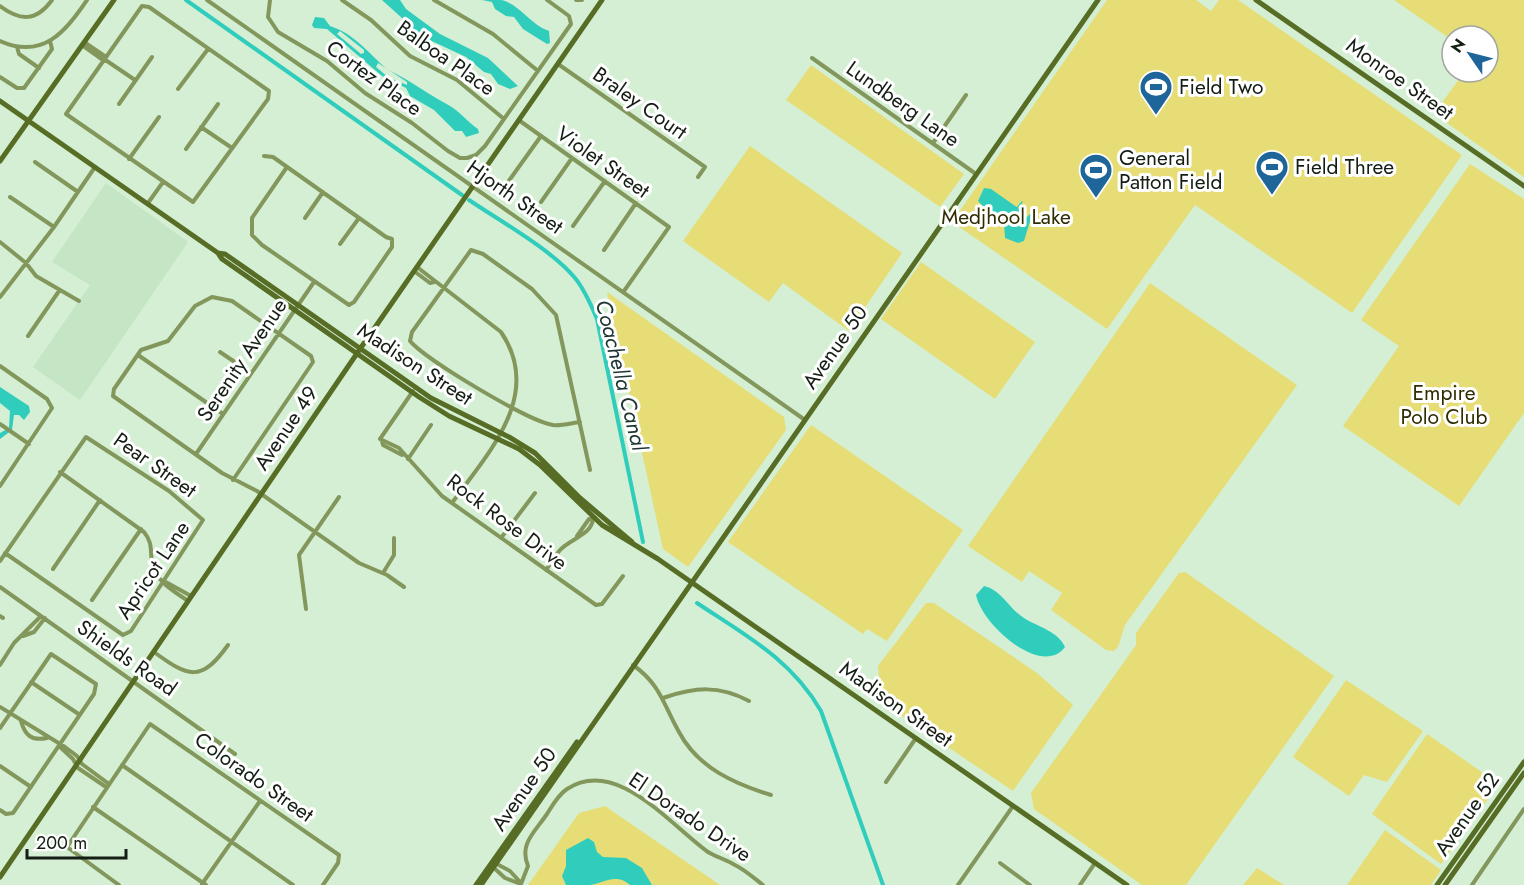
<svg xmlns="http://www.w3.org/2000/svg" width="1524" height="885" font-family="Jost,sans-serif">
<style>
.built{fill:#c5e6c4}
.green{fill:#e6dd76}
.water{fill:#30cdbd;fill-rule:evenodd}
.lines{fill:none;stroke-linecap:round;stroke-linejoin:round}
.stream{stroke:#30cdbd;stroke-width:1.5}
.canal{stroke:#30cdbd;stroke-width:4}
.street{stroke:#83975d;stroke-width:4}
.secondary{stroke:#576d25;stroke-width:5}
.labels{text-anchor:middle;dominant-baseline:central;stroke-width:6;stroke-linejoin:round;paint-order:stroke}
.street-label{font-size:21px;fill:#141e14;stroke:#fff}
.poi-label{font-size:21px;fill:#141e14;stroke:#fff;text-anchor:start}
.park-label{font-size:21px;fill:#302c00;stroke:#fff}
.water-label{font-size:22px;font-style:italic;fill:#1d3532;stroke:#fff}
</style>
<rect width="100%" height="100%" fill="#d4efd3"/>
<path class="built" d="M106 183 188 242 80 400 33 367 90 285 52 262Z"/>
<path class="green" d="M1107 0H1196L1211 11 1219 0H1238L1462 155 1352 313 1195 205 1107 329 952 222Z
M1394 0H1524V177L1434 114 1464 72H1488V36H1452V40Z
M811 65 964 174 940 207 786 100Z
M750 146 902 253 849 331 783 283 769 302 683 241Z
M1470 164 1524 199V413L1459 506 1343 426 1399 346 1361 320Z
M921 262 1035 342 995 399 881 319Z
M1150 283 1297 385 1125 625 1118 647 1114 651 1106 650 1051 610 1062 593 1029 571 1022 582 968 546Z
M607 292 784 417 786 430 688 567 663 549Z
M811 425 963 530 887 641 867 629 863 634 728 542Z
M1185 572 1334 676 1186 885H1142L1034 809 1031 793 1136 645V633L1179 573Z
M926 603H934L1037 673 1073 705 1013 791 877 699 880 690 878 666Z
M1346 680 1423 731 1387 782 1364 775 1349 796 1293 757Z
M1427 734 1499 784 1441 864 1372 814Z
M605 806 720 885H528L579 813Z
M1385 830 1441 870 1431 885H1347Z
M1257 868 1284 885H1243Z"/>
<path class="water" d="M382 0H400L406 9 440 34 488 58 518 86 510 89 498 84 491 74 484 72 466 57 423 37Z
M482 0C488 0 495 0 501 0 520 4 530 25 549 31L550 43 547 44 523 29 514 17 506 16 495 9 492 2Z
M315 17 324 18 330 26C355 34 368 53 387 69 393 73 401 76 407 80 422 89 435 98 450 106 458 110 469 123 478 129L479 133 466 137 462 131H455L434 110 410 96 406 88 382 76 327 29 314 28 312 25ZM340 31 364 50V53L361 54 337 34ZM378 63 407 82V85L388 77 376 67Z
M984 188 991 189 1021 210 1022 215 1017 221 1020 224 1032 212H1036L1037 218 1034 221 1031 218 1024 241 1018 243 1005 238 1004 224 999 223 978 201Z
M0 387 29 406 30 412 24 420 19 415H14L12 430 0 439V433L9 428 10 411 0 403Z
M984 586C1002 590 1009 609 1024 618 1038 627 1058 631 1065 647 1042 678 982 625 976 595Z
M588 838 594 842 597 852 603 857 626 858 642 868 652 885H630C616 872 602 884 590 885 582 885 573 885 566 885L562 876 566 866V850Z"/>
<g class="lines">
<path class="stream" d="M1017 208 1022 202"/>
<path class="canal" d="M186 0 462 195
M469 200C500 221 552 250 575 278 585 290 591 305 597 319L643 542
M697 603C745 635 791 659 821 711L883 885"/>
<path class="street" d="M207 0 805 420
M270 0 268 17 278 32 327 61 365 93 412 123 448 151 460 158H467L476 155 485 146 571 24 569 16 547 0
M342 0 371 20 410 56 457 80 504 119
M434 0 493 34 538 71
M576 0H582
M0 6C20 21 36 22 52 0
M142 6 149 7 269 91 268 99 193 202 66 114Z
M0 41C43 60 65 32 87 0
M84 42 106 57
M82 45 103 60
M17 47 19 54 39 68
M812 58 976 174
M104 59 135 80
M558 64 705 167 698 177
M0 77 17 88H24L52 49 50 41
M178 89 208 49
M119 104 152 57
M520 121 669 227 624 291
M201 127 232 148
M933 143 966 95
M186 149 218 104
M264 156 273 157 386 237 392 239V247L354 302 349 305 262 245 252 235V218L287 167
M129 159 159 117
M35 162 78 192
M508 182 541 136
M10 197 54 227
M541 202 572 158
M148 203 163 182
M305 218 323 192
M573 226 605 181
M0 242 26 263 36 276 79 301
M340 244 359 218
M604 250 636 203
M417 267 501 332C544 395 488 453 452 503
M414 271 430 283 434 282
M0 297 54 227 95 167
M28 336 59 291
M220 352 251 373
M138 355 223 414
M0 366 47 399 52 408 0 486
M413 391 380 439 399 448 442 496 596 605 602 604 623 576
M580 422C571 423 562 426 553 425 528 421 426 360 410 341L412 332 471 250 483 254 532 289 556 315 590 470
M0 424 29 444
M382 441 383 445 402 455
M196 454 314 282
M408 459 431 425
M60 472 144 532C153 543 150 550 152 563 156 582 174 591 188 601
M233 480 313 362 311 356 232 301 212 297 195 306 168 341 141 350 114 389 113 396 222 473 257 491 359 563 387 575 404 587
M577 536 589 519H593
M501 538 535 493
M0 561 86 437 169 491 203 520 131 631 123 635 5 553
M53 569 100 500
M546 570C551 563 555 556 560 550 570 539 593 534 593 518
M383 573 394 555V538
M164 581 191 596
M0 587 235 754
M92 600 141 529
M306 609 299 555 339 497
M0 616 3 618
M23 636 34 632 45 618
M154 652C188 677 201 683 228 645
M0 665 14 643 41 616
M633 665C661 685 663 704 679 732 698 768 735 784 771 795
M31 682 80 715
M663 698C695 687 719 685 749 701
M0 707 65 747 77 756 82 764 109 784
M21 721C25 736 32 741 47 738
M0 728 51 654 96 684 94 694 13 813 6 814 0 810
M59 746 73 759 78 768 106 787
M122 765 293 885
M0 766 31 787
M886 782 916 738
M93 807 206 885
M495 863 510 871 521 883
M1000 863 1030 885
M493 867 505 878 521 884
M202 884 260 801
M521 884 528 866C519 844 534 833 547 814 552 806 558 795 567 789 617 756 672 827 708 852 716 857 725 859 733 864 744 869 754 878 763 885
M119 885 67 847 150 724 339 855 338 863 323 885
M958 885 1013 806
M1080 885 1095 863
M1472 885 1524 809"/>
<path class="secondary" d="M1256 0 1524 186
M0 101 218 253 222 259 419 397 449 416 519 449 540 465 602 525 658 559 1127 885
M0 161 114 0
M218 253 225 254 431 398 509 437 535 453 580 498 632 542
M0 877 360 349 602 0
M476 885 577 742
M481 885 1098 0
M1437 885 1524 762
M1445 885 1524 773"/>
</g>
<defs>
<g id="stadium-pin" transform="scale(1.725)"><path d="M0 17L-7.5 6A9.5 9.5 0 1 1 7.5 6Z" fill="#1e669a" stroke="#fff"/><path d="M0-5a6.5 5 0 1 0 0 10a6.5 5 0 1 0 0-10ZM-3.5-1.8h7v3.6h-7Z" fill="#fff"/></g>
</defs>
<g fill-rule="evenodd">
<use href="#stadium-pin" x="1156" y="87"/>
<use href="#stadium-pin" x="1272" y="167"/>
<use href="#stadium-pin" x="1096" y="170"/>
</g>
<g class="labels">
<g class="street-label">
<text transform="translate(446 58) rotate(35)">Balboa Place</text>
<text transform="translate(374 78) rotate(36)">Cortez Place</text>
<text transform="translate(1400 79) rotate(35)">Monroe Street</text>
<text transform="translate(640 103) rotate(35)">Braley Court</text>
<text transform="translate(903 104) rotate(35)">Lundberg Lane</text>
<text transform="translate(603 162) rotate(35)">Violet Street</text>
<text transform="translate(515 197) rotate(35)">Hjorth Street</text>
<text transform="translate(835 347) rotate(-55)">Avenue 50</text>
<text transform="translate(242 360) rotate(-56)">Serenity Avenue</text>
<text transform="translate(415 364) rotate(33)">Madison Street</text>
<text transform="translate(286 428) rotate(-56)">Avenue 49</text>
<text transform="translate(155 465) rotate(35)">Pear Street</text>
<text transform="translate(507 522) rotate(37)">Rock Rose Drive</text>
<text transform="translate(153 570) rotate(-56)">Apricot Lane</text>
<text transform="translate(127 658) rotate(35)">Shields Road</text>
<text transform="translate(896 704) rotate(35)">Madison Street</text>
<text transform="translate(254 777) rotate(35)">Colorado Street</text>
<text transform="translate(524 789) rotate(-55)">Avenue 50</text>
<text transform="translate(1467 814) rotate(-55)">Avenue 52</text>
<text transform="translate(690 817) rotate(34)">El Dorado Drive</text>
</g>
<g class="poi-label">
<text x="1179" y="87">Field Two</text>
<text x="1119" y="158">General<tspan x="1119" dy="24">Patton Field</tspan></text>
<text x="1295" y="167">Field Three</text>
</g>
<g class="park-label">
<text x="1006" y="217">Medjhool Lake</text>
<text x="1444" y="393">Empire<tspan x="1444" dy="24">Polo Club</tspan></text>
</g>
<g class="water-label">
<text transform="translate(622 375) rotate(76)">Coachella Canal</text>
</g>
</g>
<g transform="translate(1470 54) rotate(305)"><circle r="28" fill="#ffffff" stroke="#a1a5a1" stroke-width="1.5"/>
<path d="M0-4.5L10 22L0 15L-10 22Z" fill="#1e669a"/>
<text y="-9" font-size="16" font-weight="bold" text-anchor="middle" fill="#141e14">N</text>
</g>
<path d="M27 849v9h99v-9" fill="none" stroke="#141e14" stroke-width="3"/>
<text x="36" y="849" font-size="18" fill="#141e14" stroke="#ffffff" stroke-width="4.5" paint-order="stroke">200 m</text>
</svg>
